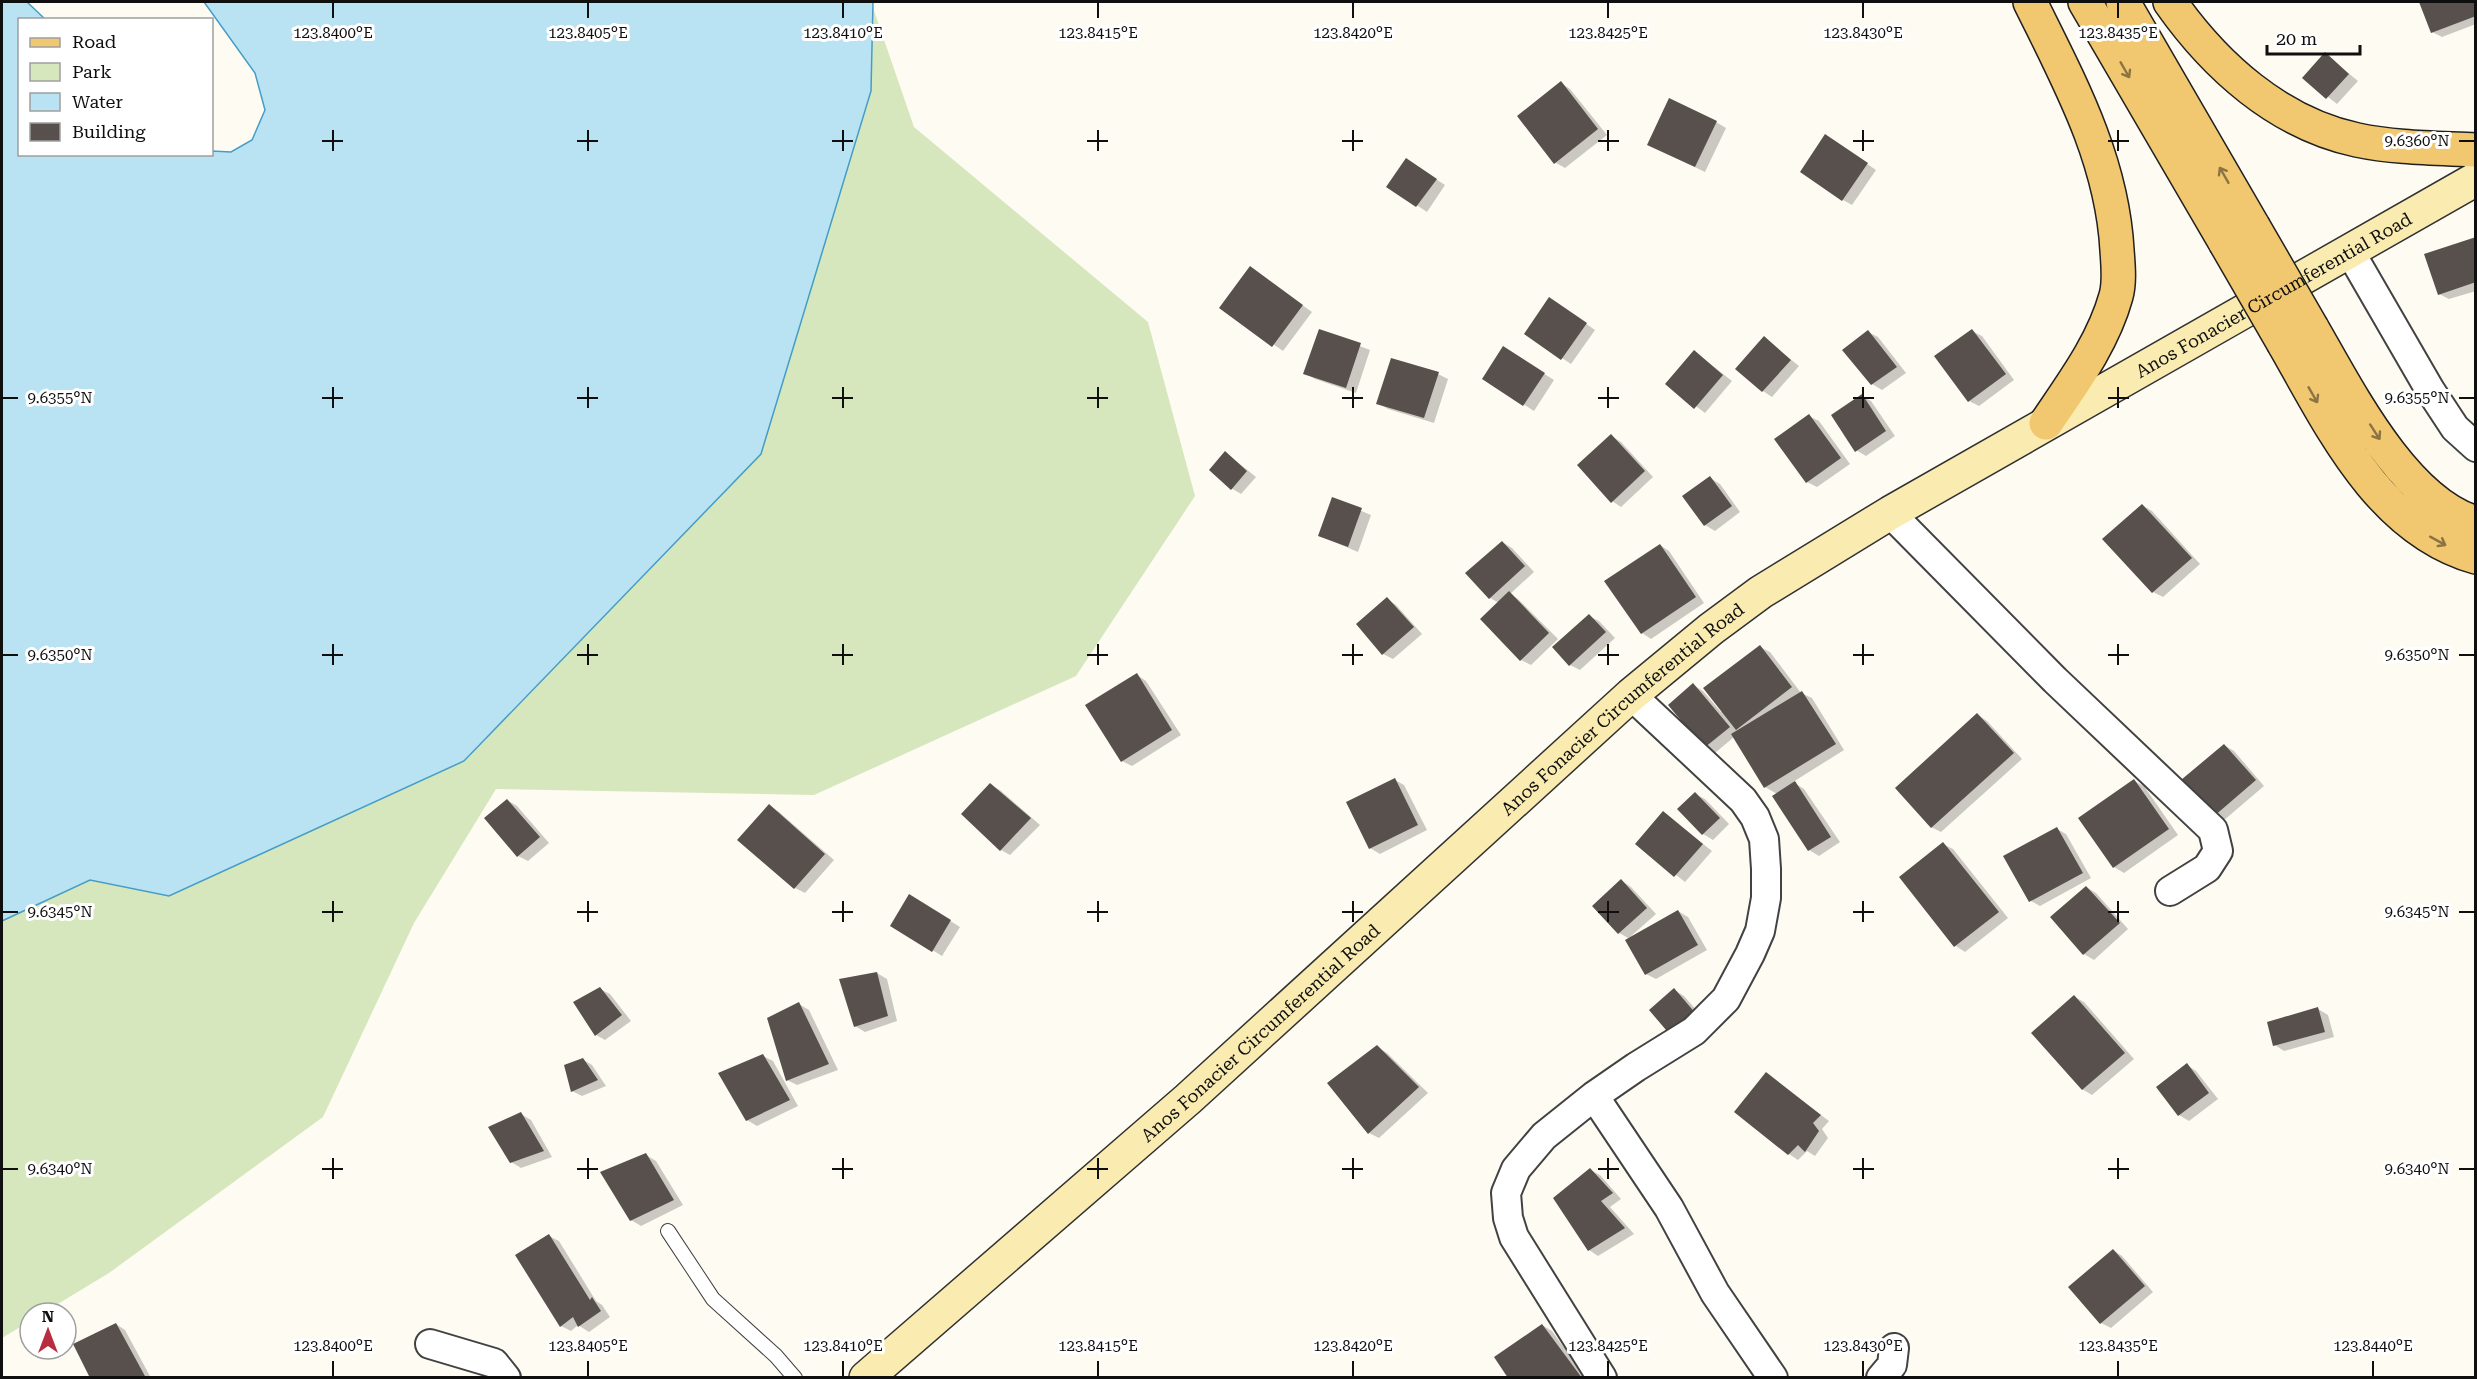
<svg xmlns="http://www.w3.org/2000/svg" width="2477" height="1379" font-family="'Roboto Serif',serif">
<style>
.green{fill:#d6e7bd}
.water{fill:#b9e2f3;stroke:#459dc6;stroke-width:1.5}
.shadow{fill:#0003}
.building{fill:#57504c}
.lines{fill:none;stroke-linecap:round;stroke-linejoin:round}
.lane-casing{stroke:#424242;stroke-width:16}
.street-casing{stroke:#424242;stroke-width:32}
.secondary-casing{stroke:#313131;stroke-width:36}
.primary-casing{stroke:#202020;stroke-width:36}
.lane{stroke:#fff;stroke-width:14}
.street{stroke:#fff;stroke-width:28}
.secondary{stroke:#faecb1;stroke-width:33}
.primary{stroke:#f1c770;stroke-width:33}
.primary-bridge-casing{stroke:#202020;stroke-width:36;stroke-linecap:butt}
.primary-bridge{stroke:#f1c770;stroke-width:33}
.oneway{stroke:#8b7444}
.ticks{fill:none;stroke:#0f0f0f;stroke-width:2}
.labels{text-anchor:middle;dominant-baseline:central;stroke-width:6;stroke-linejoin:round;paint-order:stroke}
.street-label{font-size:18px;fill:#0f0f0f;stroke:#fff}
.ticks-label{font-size:15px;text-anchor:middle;fill:#0f0f0f;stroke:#fff;stroke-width:6;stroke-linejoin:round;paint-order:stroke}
</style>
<rect width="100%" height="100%" fill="#fefbf2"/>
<path class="green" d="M871 2 914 127 1148 322 1195 496 1076 676 814 795 496 789 414 923 323 1117 109 1273 43 1313H30V1321L2 1338V832Z"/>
<path class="water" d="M2 2H27L45 19 20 20V154H212V151L231 152 252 140 265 110 255 73 204 2H873L871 91 761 454 464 761 169 896 90 880 2 921Z"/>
<path class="shadow" d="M2420 2H2476V24L2442 37 2432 32Z
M2325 54 2358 81 2337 104 2304 78Z
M1561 83 1570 89 1607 135 1565 168 1556 163Z
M1716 122 1726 128 1705 172 1659 150Z
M1835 142 1876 170 1852 205 1843 200Z
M1416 166 1445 185 1427 212 1388 186Z
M2476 239V291L2449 299 2439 294Z
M1251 268 1312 312 1283 351 1221 308Z
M1559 305 1595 330 1571 364 1562 358Z
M1320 331 1370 350 1356 393 1315 379 1305 373Z
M1972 331 1982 336 2014 380 1979 406 1969 401Z
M1868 332 1878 337 1906 373 1882 390 1872 384 1844 351Z
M1764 338 1799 366 1772 397 1763 391Z
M1695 352 1732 381 1705 413 1667 384Z
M1513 354 1554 380 1534 411 1484 379Z
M1438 374 1448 379 1434 423 1388 409 1378 403Z
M1862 396 1871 401 1895 436 1866 456 1856 450Z
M1809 416 1819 421 1850 464 1817 487 1807 482Z
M1611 436 1621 442 1653 477 1621 507 1612 501Z
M1226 453 1256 477 1241 494 1231 488Z
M1710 478 1720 484 1740 512 1715 531 1705 525Z
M1333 499 1371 515 1358 552 1320 536Z
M2142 505 2152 511 2200 564 2163 597 2153 592 2105 539Z
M1502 542 1512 548 1534 572 1510 594 1518 599 1558 639 1531 665 1521 660 1499 603 1490 598Z
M1660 545 1669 551 1704 603 1651 639 1642 633Z
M1387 599 1396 605 1422 634 1393 659 1383 654Z
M1589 616 1599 621 1615 638 1580 670 1570 665Z
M1760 647 1770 652 1801 693 1812 698 1844 750 1793 782 1804 789 1840 842 1819 856 1809 850 1777 794 1765 787 1734 737 1715 753 1705 747 1693 685 1703 691 1721 712Z
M1137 675 1146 681 1181 735 1132 766 1122 761Z
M1978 715 1987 721 2022 759 1941 832 1931 827Z
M2224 745 2234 751 2264 786 2223 821 2183 780Z
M1395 780 1404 785 1427 830 1380 854 1370 848Z
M2134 781 2144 786 2178 835 2124 873 2114 867Z
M990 785 1000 790 1040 825 1010 855 1001 850Z
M1695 794 1705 799 1729 824 1713 840 1703 834 1679 809Z
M507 800 517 806 549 843 528 861 518 856Z
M769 806 779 812 834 860 805 893 795 888 739 840Z
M1664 813 1712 851 1685 882 1637 844Z
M2057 829 2066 834 2091 878 2040 906 2031 901Z
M1943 844 1953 849 2008 918 1965 952 1956 946 1901 877Z
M1622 881 1631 887 1656 914 1630 937 1678 911 1688 917 1707 950 1656 979 1646 974 1630 939 1619 933Z
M2086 887 2096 893 2128 929 2094 960 2084 954 2052 918Z
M910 896 960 927 942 956 892 925Z
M877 973 887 979 897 1021 865 1032 855 1026Z
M600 989 610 994 631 1021 605 1040 596 1035Z
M1674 990 1684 996 1706 1021 1683 1041Z
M2075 997 2084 1002 2134 1059 2092 1095 2082 1089Z
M799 1004 809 1010 838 1070 797 1085 787 1080Z
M2318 1009 2328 1015 2334 1037 2284 1051 2275 1045Z
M1377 1047 1387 1053 1428 1093 1379 1138 1369 1133Z
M763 1056 773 1061 798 1106 757 1126 747 1120Z
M582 1059 592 1065 606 1086 582 1096 572 1091Z
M2187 1065 2196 1071 2218 1099 2189 1121 2179 1115Z
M1766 1074 1829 1121 1822 1129 1828 1138 1815 1156 1807 1151 1798 1160 1789 1154Z
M521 1114 531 1120 552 1157 521 1168 511 1162Z
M646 1155 656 1161 683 1205 641 1226 631 1220Z
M1590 1170 1600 1175 1621 1199 1610 1207 1634 1234 1598 1256 1589 1250Z
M549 1236 559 1241 596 1301 602 1305 610 1317 589 1332 578 1325 571 1331 561 1326Z
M2113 1250 2122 1256 2153 1292 2111 1328 2101 1323 2070 1287Z
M116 1324 125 1330 151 1378H92Z
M1542 1325 1552 1331 1586 1378H1510Z"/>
<path class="building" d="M2419 2H2476V16L2431 33Z
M2325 52 2349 74 2326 99 2302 78Z
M1561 81 1598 129 1554 164 1517 116Z
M1669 98 1717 121 1695 167 1647 145Z
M1825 134 1868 163 1842 201 1800 172Z
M1406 158 1437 179 1416 207 1386 187Z
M2476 237V282L2438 295 2424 254Z
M1250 266 1303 305 1272 347 1219 308Z
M1549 297 1587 323 1561 360 1524 334Z
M1319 329 1361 343 1346 388 1303 374Z
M1972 329 2006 374 1968 402 1934 356Z
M1868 330 1897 367 1871 385 1842 350Z
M1764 336 1791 360 1762 392 1735 369Z
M1503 346 1545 373 1523 406 1482 379Z
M1694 350 1723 375 1694 409 1665 384Z
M1391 358 1439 372 1424 418 1376 404Z
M1862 394 1886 431 1855 452 1831 415Z
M1809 414 1841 458 1806 483 1774 439Z
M1611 434 1645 471 1611 503 1577 465Z
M1225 451 1247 471 1231 490 1209 470Z
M1710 476 1732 506 1704 526 1682 496Z
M1332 497 1362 508 1348 547 1318 536Z
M2142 504 2192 558 2152 593 2102 539Z
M1502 541 1525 566 1489 599 1465 573Z
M1660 544 1696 597 1641 634 1604 581Z
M1509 591 1549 633 1520 661 1480 619Z
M1387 597 1414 627 1382 655 1356 624Z
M1589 614 1606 632 1569 666 1552 647Z
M1760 645 1792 687 1736 730 1703 688Z
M1137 673 1172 730 1121 762 1085 705Z
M1693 683 1730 727 1704 748 1668 705Z
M1802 691 1836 744 1764 788 1731 734Z
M1977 713 2014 753 1931 828 1895 788Z
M2224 744 2256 780 2213 817 2181 780Z
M1395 778 1418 825 1369 849 1346 802Z
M2134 779 2169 829 2113 868 2078 818Z
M1795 781 1831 837 1808 851 1772 796Z
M990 783 1031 818 1000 851 961 814Z
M1695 792 1720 818 1702 835 1677 809Z
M507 799 540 837 517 857 484 818Z
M769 804 825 854 794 889 737 840Z
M1663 811 1703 844 1674 877 1635 844Z
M2057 827 2083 873 2029 902 2003 856Z
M1943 842 1999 912 1954 947 1899 877Z
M1621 879 1647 908 1618 934 1592 906Z
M2086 886 2120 923 2083 955 2050 917Z
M909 894 951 920 932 952 890 926Z
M1678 910 1698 945 1645 975 1625 940Z
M877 972 888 1016 854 1027 839 979Z
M600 987 622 1015 595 1036 573 1002Z
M1674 988 1697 1015 1672 1037 1649 1010Z
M2074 995 2125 1053 2082 1090 2031 1033Z
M799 1002 829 1064 786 1081 767 1018Z
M2318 1007 2325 1032 2273 1046 2267 1022Z
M1377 1045 1419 1087 1368 1134 1327 1083Z
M763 1054 790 1100 746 1121 718 1073Z
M583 1058 598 1080 571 1092 564 1065Z
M2187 1063 2209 1093 2178 1116 2156 1087Z
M1766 1072 1821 1115 1813 1123 1819 1131 1805 1152 1798 1145 1788 1155 1734 1112Z
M521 1112 544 1151 510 1163 488 1127Z
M646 1153 674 1200 630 1221 600 1172Z
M1590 1168 1613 1193 1601 1201 1625 1228 1588 1251 1553 1198Z
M549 1234 590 1300 592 1297 601 1311 578 1327 573 1317 560 1327 515 1255Z
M2113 1249 2145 1286 2100 1324 2068 1287Z
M116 1323 146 1378H90L73 1344Z
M1542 1324 1582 1378H1508L1494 1357Z"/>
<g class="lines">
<g class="lane-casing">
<path id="lane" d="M668 1231 713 1299 776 1356 795 1378"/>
</g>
<g class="street-casing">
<path id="street" d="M2349 250 2430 390 2455 428 2476 447
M1890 513 2055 680 2213 830 2218 851 2207 868 2170 891
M1594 1096 1669 1208 1715 1293 1773 1378
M430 1344 494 1363 506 1378
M1602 1378 1514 1237 1508 1218 1506 1193 1516 1169 1544 1136 1594 1096 1636 1067 1694 1031 1726 999 1750 954 1760 931 1766 898V869L1764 839 1755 817 1743 800 1631 695
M1881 1378 1892 1365 1894 1348"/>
</g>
<g class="secondary-casing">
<g id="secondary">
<path id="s1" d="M866 1378 1188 1099 1631 695 1711 629 1761 592 1890 513 2476 179"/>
</g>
</g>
<g class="primary-casing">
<path id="primary" d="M2030 2C2069 81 2112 159 2117 250 2118 264 2120 282 2116 296 2103 343 2073 383 2046 423
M2085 2 2225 242
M2123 2 2253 226
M2170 2C2215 66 2278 123 2357 140 2395 148 2436 148 2476 150
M2312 328C2348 390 2403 501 2476 523
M2284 344C2330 424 2379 530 2476 557"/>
</g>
<use href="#lane" class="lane"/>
<use href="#street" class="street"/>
<use href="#secondary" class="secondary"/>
<use href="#primary" class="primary"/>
<g class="primary-bridge-casing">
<path id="primary-bridge" d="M2253 226 2312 328
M2225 242 2284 344"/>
</g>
<use href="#primary-bridge" class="primary-bridge"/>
</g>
<defs><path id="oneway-shaft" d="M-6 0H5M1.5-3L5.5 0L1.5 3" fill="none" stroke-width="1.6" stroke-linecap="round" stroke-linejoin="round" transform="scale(1.5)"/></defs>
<g class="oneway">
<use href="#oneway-shaft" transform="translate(2125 70) rotate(60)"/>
<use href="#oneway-shaft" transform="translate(2224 175) rotate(-120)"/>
<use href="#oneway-shaft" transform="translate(2313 395) rotate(60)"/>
<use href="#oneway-shaft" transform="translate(2375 432) rotate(57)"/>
<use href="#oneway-shaft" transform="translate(2438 541) rotate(29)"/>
</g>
<path class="ticks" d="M333 3V18M588 3V18M843 3V18M1098 3V18M1353 3V18M1608 3V18M1863 3V18M2118 3V18M333 130V151M588 130V151M843 130V151M1098 130V151M1353 130V151M1608 130V151M1863 130V151M2118 130V151M322 141H343M577 141H598M832 141H853M1087 141H1108M1342 141H1363M1598 141H1619M1853 141H1874M2108 141H2129M2459 141H2474M333 387V408M588 387V408M843 387V408M1098 387V408M1353 387V408M1608 387V408M1863 387V408M2118 387V408M3 398H18M322 398H343M577 398H598M832 398H853M1087 398H1108M1342 398H1363M1598 398H1619M1853 398H1874M2108 398H2129M2459 398H2474M333 644V665M588 644V665M843 644V665M1098 644V665M1353 644V665M1608 644V665M1863 644V665M2118 644V665M3 655H18M322 655H343M577 655H598M832 655H853M1087 655H1108M1342 655H1363M1598 655H1619M1853 655H1874M2108 655H2129M2459 655H2474M333 901V922M588 901V922M843 901V922M1098 901V922M1353 901V922M1608 901V922M1863 901V922M2118 901V922M3 912H18M322 912H343M577 912H598M832 912H853M1087 912H1108M1342 912H1363M1598 912H1619M1853 912H1874M2108 912H2129M2459 912H2474M333 1158V1179M588 1158V1179M843 1158V1179M1098 1158V1179M1353 1158V1179M1608 1158V1179M1863 1158V1179M2118 1158V1179M3 1169H18M322 1169H343M577 1169H598M832 1169H853M1087 1169H1108M1342 1169H1363M1598 1169H1619M1853 1169H1874M2108 1169H2129M2459 1169H2474M333 1361V1376M588 1361V1376M843 1361V1376M1098 1361V1376M1353 1361V1376M1608 1361V1376M1863 1361V1376M2118 1361V1376M2373 1361V1376"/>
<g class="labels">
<g class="street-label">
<text stroke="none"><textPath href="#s1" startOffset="1784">Anos Fonacier Circumferential Road</textPath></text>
<text stroke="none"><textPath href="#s1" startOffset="1010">Anos Fonacier Circumferential Road</textPath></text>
<text stroke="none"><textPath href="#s1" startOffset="524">Anos Fonacier Circumferential Road</textPath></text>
</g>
</g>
<g class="ticks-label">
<text x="333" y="38">123.8400°E</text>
<text x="588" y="38">123.8405°E</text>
<text x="843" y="38">123.8410°E</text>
<text x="1098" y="38">123.8415°E</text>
<text x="1353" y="38">123.8420°E</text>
<text x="1608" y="38">123.8425°E</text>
<text x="1863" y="38">123.8430°E</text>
<text x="2118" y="38">123.8435°E</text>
<text x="2417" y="146">9.6360°N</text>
<text x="60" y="403">9.6355°N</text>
<text x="2417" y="403">9.6355°N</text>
<text x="60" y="660">9.6350°N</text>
<text x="2417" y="660">9.6350°N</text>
<text x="60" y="917">9.6345°N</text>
<text x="2417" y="917">9.6345°N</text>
<text x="60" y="1174">9.6340°N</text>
<text x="2417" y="1174">9.6340°N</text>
<text x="333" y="1351">123.8400°E</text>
<text x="588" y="1351">123.8405°E</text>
<text x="843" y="1351">123.8410°E</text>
<text x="1098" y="1351">123.8415°E</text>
<text x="1353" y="1351">123.8420°E</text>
<text x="1608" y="1351">123.8425°E</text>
<text x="1863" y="1351">123.8430°E</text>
<text x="2118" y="1351">123.8435°E</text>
<text x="2373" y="1351">123.8440°E</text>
</g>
<rect width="2477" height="1379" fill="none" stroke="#0f0f0f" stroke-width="6"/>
<rect x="18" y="18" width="195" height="138" fill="#ffffff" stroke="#9f9f9f" stroke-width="1.5"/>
<rect x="30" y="38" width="30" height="9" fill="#f1c770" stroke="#9f9f9f" stroke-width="1.5"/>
<text x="72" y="48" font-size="18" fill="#0f0f0f">Road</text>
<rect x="30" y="63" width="30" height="18" fill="#d6e7bd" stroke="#9f9f9f" stroke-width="1.5"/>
<text x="72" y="78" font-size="18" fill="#0f0f0f">Park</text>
<rect x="30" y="93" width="30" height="18" fill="#b9e2f3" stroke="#9f9f9f" stroke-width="1.5"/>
<text x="72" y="108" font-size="18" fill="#0f0f0f">Water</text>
<rect x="30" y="123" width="30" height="18" fill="#57504c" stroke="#9f9f9f" stroke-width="1.5"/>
<text x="72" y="138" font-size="18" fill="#0f0f0f">Building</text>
<g transform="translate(48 1331)"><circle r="28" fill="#ffffff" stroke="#9f9f9f" stroke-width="1.5"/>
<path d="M0-4.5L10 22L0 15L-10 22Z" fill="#b82e40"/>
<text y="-9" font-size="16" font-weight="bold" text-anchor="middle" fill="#0f0f0f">N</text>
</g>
<path d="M2267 45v9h93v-9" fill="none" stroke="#0f0f0f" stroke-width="3"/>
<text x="2276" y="45" font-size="18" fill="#0f0f0f" stroke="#ffffff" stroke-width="4.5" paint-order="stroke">20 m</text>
</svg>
